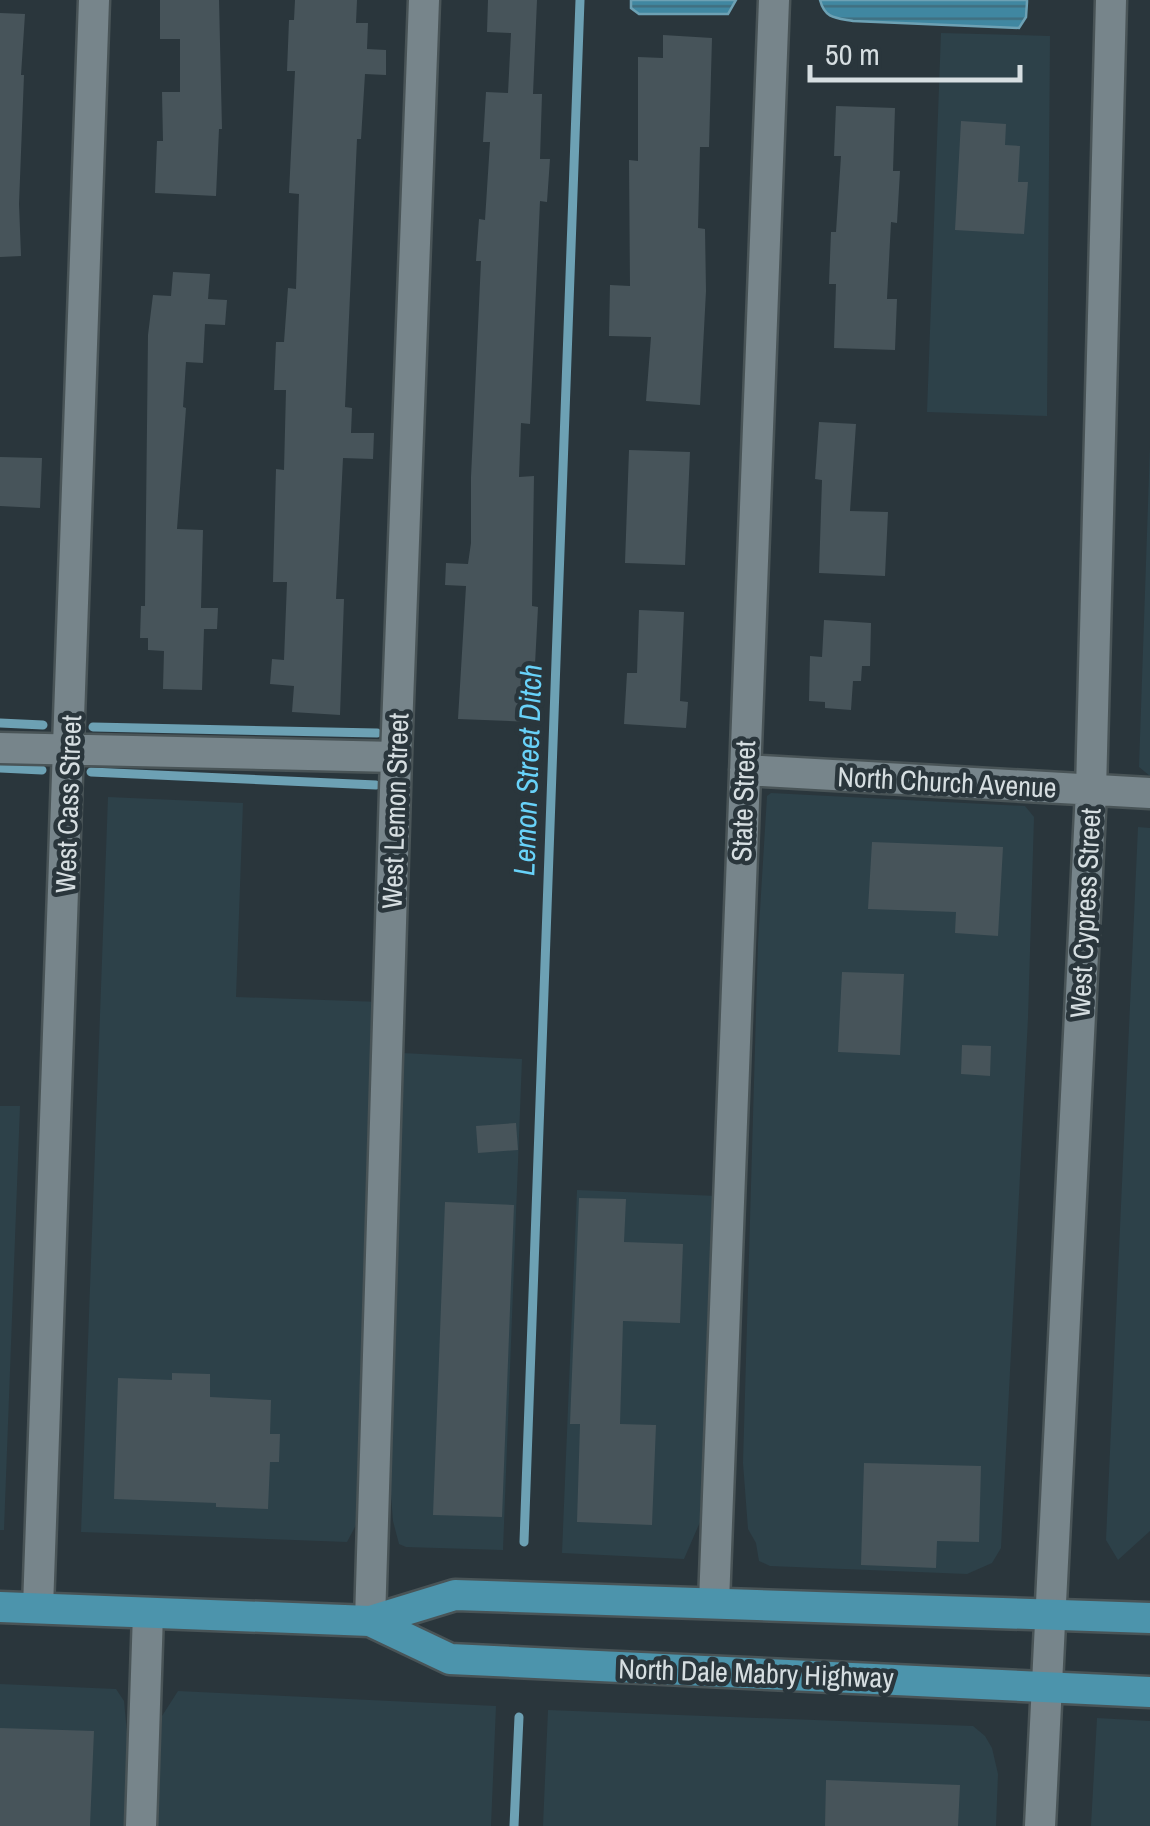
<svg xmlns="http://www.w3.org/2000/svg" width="1150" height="1826" font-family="'Archivo Narrow',sans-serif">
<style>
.built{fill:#2d4149}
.water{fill:url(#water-rules);stroke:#6da1b4;stroke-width:2.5}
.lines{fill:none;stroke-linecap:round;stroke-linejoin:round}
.stream{stroke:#6da1b4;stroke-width:9}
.building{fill:#47545a}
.minor-casing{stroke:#495457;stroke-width:35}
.major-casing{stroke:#495457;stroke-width:35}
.minor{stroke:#77858b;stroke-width:30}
.major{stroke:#4c94ac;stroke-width:30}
.labels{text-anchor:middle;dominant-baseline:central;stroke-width:9;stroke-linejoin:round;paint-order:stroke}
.street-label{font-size:28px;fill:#d6dee1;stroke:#2a363c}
.water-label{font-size:30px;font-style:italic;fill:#68d2f9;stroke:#2a363c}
</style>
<defs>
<pattern id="water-rules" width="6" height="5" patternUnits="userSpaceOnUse" patternTransform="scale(2.5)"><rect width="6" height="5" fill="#4087a1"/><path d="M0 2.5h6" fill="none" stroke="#406f80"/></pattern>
</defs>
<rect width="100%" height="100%" fill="#2a363c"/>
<path class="built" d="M941 33 1050 36 1047 416 927 412Z
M1150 446V776L1139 767Z
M771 793 1025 806 1034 817 1028 1018 1001 1548 992 1563 967 1574 770 1566 759 1561 756 1543 748 1529 743 1463 758 943 767 796Z
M108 797 243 803 236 997 381 1002 361 1501 356 1525 347 1542 81 1532Z
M1138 827 1150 828V1531L1118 1560 1106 1540Z
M402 1053 522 1059 503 1550 406 1547 399 1544 393 1521 389 1470Z
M0 1106H20L4 1530H0Z
M577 1190 717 1196 700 1522 684 1559 562 1553Z
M0 1684 116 1689 124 1701 130 1765 128 1826H0Z
M178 1691 496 1706 491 1826H155L162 1716Z
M548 1710 973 1726 985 1736 992 1748 998 1774 996 1826H543Z
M1097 1718 1150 1721V1826H1091Z"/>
<path class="water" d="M631 0H736L728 14H639L631 8Z
M820 0H1027V2L1026 17 1019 28 853 21C836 18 825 19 820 0Z"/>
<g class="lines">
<path class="stream" d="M0 723 43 725
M93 727 377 733
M0 768 42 770
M91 772 376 785
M524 1542 580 0
M514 1826 519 1717"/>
</g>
<path class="building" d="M160 0H219L222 129H219L216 196 155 193 157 141H163L162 92H180V39H160Z
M295 0H357L356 23H368L367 49 386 50V75L365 74 361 139H357L345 407 352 408 351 433H374L373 459 343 458 336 599H344L340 715 292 712 294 686 270 684 272 659 284 660 287 582H273L276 469 284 470 286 390H274L276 342H284L288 288 296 289 299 194 289 193 295 71H287L289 20H294Z
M488 0H537L533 94H542L540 159H550L547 202 540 201 530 424 521 423 519 477 534 476 532 606 538 607 532 722 458 719 466 586 445 585 446 563 468 564 471 543V477L481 261H476L479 219 485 220 490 142H483L486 92 508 93 511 33 487 32Z
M0 13 25 14 21 75H24L19 204 21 256 0 257Z
M663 35 712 38 709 147H700L698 228 705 229 706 291 700 405 646 401 651 337 609 336 610 285 630 286 629 160 638 161V57L663 58Z
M836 106 895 108 893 171H900L897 223 891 222 887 299H897L895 350 834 348 836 284H829L831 232H836L841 156H834Z
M961 121 1006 124 1005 145 1020 146 1018 182H1028L1024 234 955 230Z
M173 272 210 274 208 299 227 300 225 325 205 324 203 363 186 362 183 407 186 408 177 529 203 530 201 608H218L217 629H204L202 690 163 689 164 651 148 650V638H140L141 606H145L148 335 153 295 171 296Z
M819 422 856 424 850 511 888 512 885 576 819 573 822 480 815 479Z
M629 450 690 452 685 565 625 563Z
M0 457 42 458 40 508 0 506Z
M639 610 684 612 680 701 688 702 686 728 624 724 627 673H637Z
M824 620 871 623 870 666H862L861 681H853L851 710 825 708V702L809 701 810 656 822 657Z
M872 842 1003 847 998 936 955 933 956 912 868 909Z
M842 972 904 974 900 1055 838 1052Z
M962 1045 991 1046 990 1076 961 1074Z
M516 1123 518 1150 478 1153 476 1126Z
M579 1198 626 1199 624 1242 683 1244 680 1323 623 1321 620 1424 656 1425 652 1525 577 1522 580 1424H570Z
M445 1202 514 1205 502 1517 433 1515Z
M172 1373 210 1374V1397L271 1400 270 1434H280L279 1462H270L268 1509 216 1507V1503L114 1499 118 1378 172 1380Z
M864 1463 981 1466 979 1542 937 1541 936 1568 861 1565Z
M0 1728 94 1731 90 1826H0Z
M826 1780 960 1785 958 1826H825Z"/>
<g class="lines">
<g class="minor-casing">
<path id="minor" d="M0 748 396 757
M745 770 1150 793
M714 1603 774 0
M38 1608 94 0
M370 1621 396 757 424 0
M141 1826 148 1613
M1040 1826 1091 791 1111 0"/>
</g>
<g class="major-casing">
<path id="major" d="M0 1607 370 1621 455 1595 1150 1618
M370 1621 450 1659 1150 1692"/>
</g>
<use href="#minor" class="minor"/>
<use href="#major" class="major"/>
</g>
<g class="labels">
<g class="street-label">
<text transform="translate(947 782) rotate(3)">North Church Avenue</text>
<text transform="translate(743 801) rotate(-88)">State Street</text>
<text transform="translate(68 804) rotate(-88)">West Cass Street</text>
<text transform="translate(395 811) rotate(-88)">West Lemon Street</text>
<text transform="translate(1085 913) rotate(-87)">West Cypress Street</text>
<text transform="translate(756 1673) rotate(2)">North Dale Mabry Highway</text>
</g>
<g class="water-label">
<text transform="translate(527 770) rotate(-88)">Lemon Street Ditch</text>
</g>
</g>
<path d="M810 65v15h210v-15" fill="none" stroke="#d6dee1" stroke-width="5"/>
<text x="825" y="65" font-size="30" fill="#d6dee1" stroke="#2a363c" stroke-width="8" paint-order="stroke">50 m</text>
</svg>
